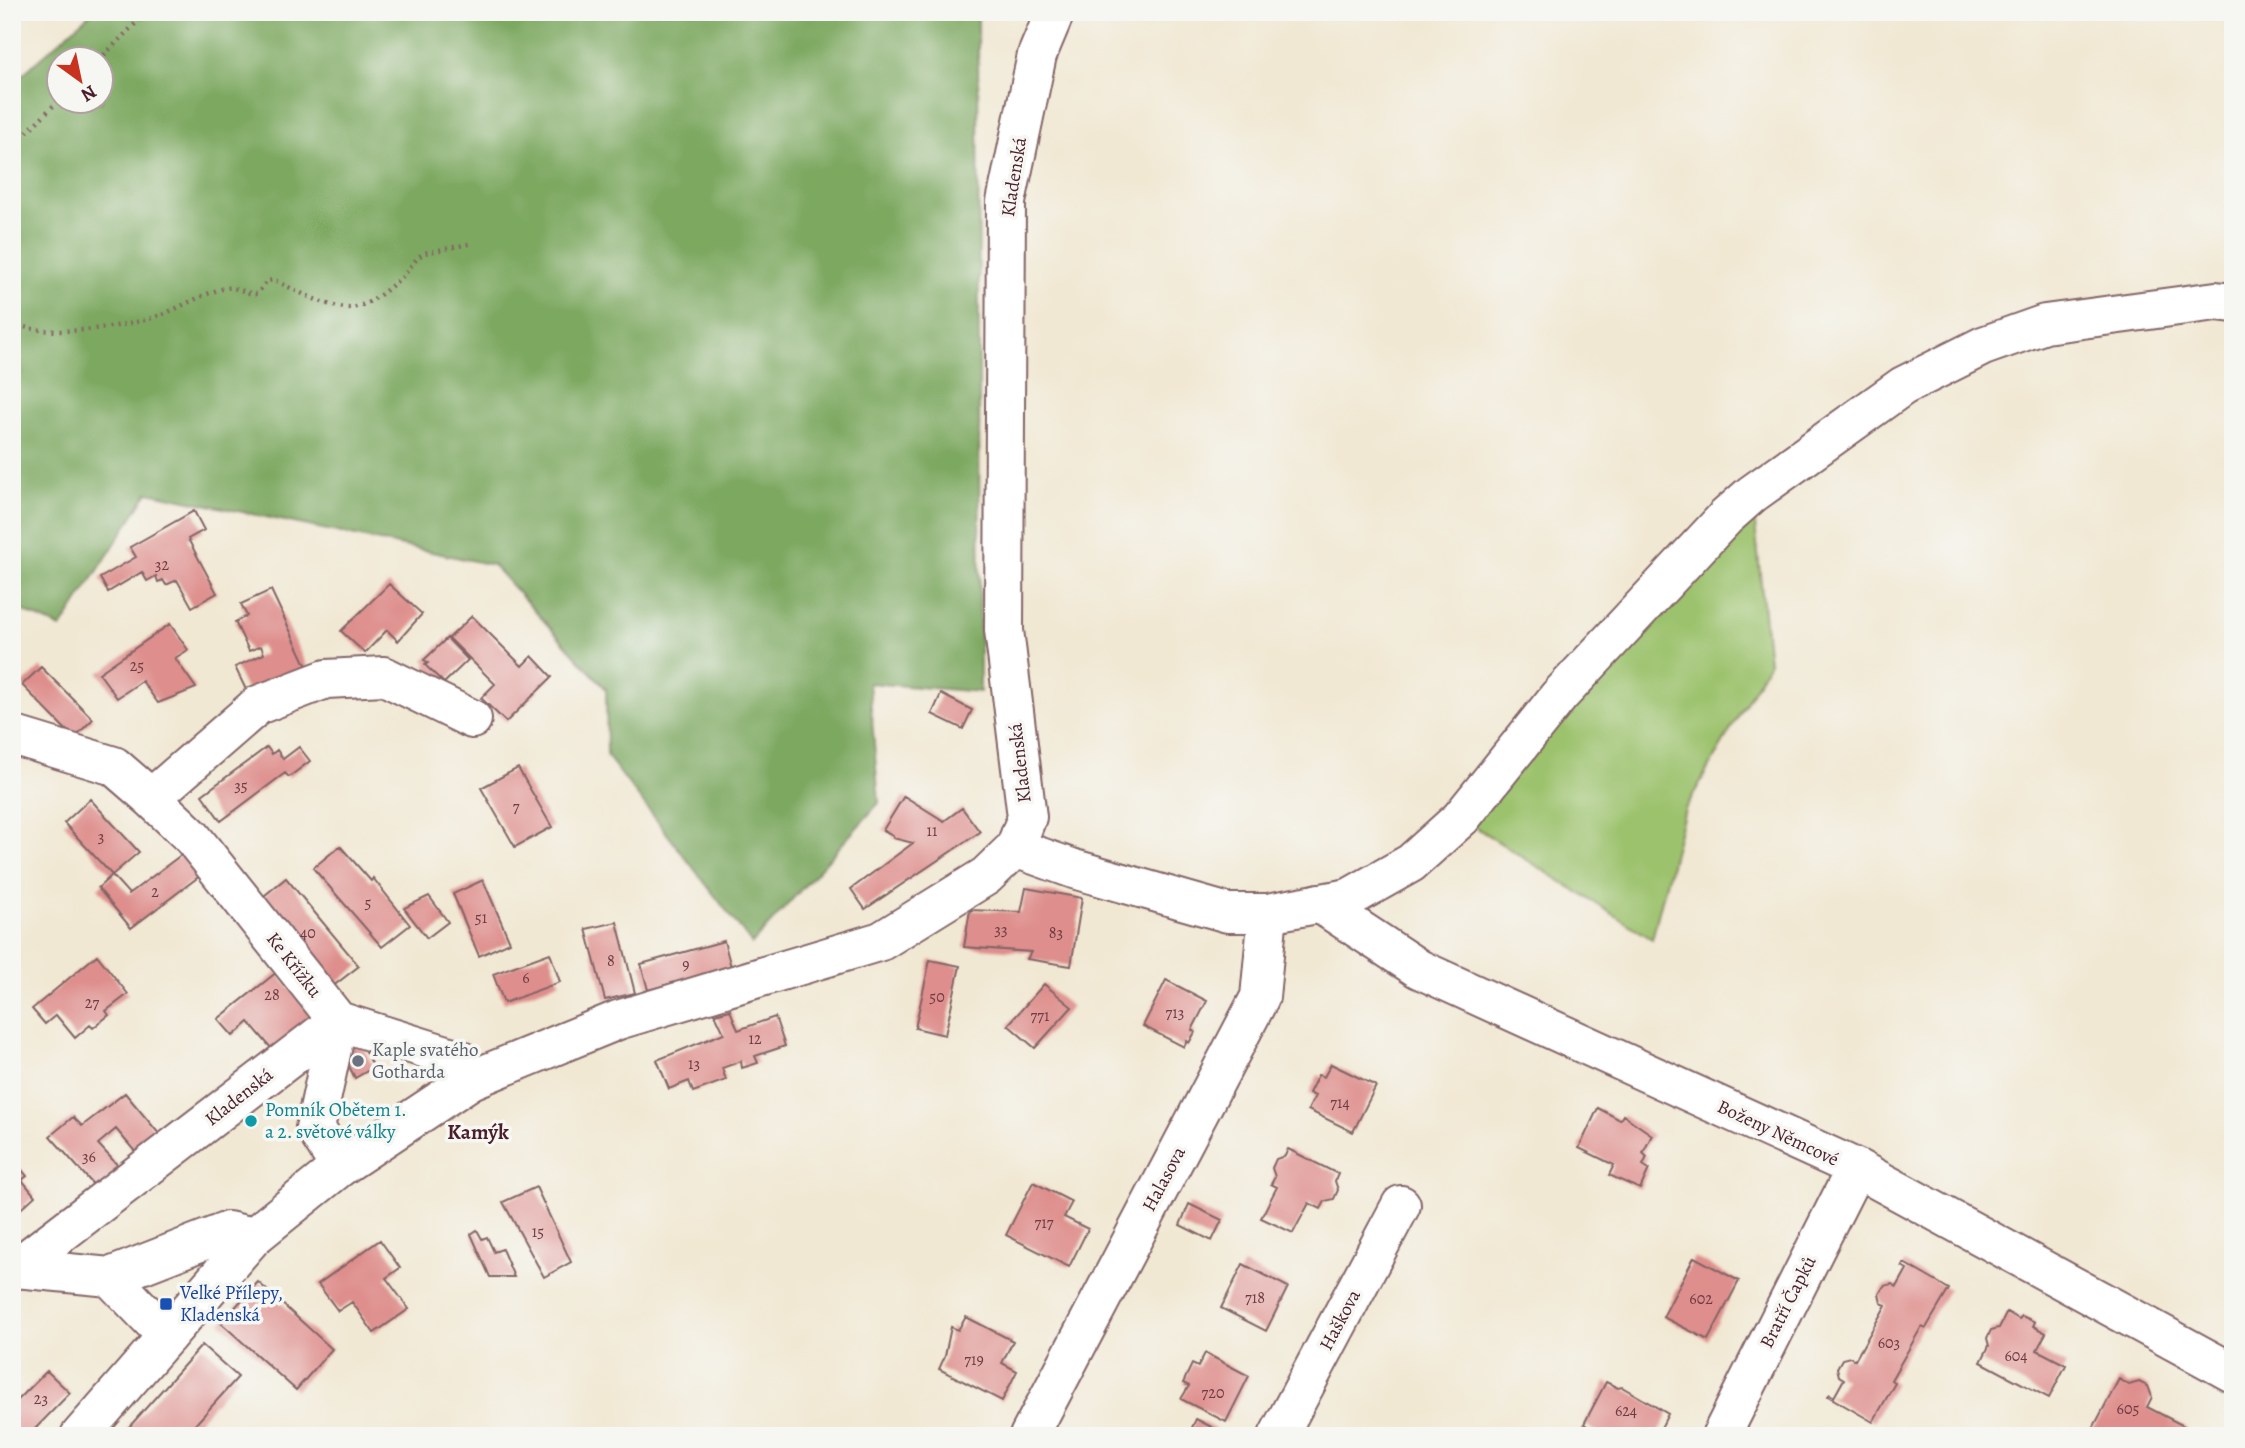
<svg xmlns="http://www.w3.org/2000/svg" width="2245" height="1448" font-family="Alegreya,serif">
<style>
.green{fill:#9cc26d;stroke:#73704c;stroke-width:2}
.forest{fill:#7da860;stroke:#646446;stroke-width:2;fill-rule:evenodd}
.building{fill:#de8e8c}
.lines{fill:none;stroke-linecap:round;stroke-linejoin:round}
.minor-casing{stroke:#846566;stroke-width:42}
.tertiary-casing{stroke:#846566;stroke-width:42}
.path{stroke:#846566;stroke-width:4.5;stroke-dasharray:2 5;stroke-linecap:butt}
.minor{stroke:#fff;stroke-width:38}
.tertiary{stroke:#fff;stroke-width:38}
.worship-dot{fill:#6b7280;stroke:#f6f6f2;stroke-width:2.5}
.culture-dot{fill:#0f9aa8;stroke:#f6f6f2;stroke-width:2.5}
.transit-dot{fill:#1a4fb4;stroke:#f6f6f2;stroke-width:2.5}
.labels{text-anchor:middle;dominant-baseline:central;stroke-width:7;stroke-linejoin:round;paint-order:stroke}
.number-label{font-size:16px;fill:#6f3b43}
.street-label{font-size:19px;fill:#4a1f2b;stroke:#f6f6f2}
.worship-label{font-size:19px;fill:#5b616d;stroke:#f6f6f2;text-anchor:start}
.culture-label{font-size:19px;fill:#0d838f;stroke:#f6f6f2;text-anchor:start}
.transit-label{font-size:19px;fill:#164399;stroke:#f6f6f2;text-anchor:start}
.neighbourhood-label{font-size:21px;font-weight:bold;fill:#4a1f2b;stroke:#f6f6f2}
</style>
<rect width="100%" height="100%" fill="#f6f6f2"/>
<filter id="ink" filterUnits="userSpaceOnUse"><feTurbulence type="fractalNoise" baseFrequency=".0143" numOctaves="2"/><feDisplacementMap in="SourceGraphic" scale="14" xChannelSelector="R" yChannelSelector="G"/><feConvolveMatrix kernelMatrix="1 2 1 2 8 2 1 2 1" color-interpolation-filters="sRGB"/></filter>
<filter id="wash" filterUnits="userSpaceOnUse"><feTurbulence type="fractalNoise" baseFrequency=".00686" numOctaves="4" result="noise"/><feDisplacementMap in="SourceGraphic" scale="28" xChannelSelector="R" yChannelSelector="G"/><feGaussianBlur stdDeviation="1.57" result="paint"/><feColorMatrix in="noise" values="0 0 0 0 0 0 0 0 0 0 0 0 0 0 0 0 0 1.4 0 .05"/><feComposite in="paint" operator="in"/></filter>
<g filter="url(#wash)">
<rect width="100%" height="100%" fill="#f1e8d3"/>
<path class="green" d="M1752 494 1769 663 1685 809 1652 939 1461 818Z"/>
<path class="forest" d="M92 12H978L980 692 869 683 879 803 752 944 607 756 606 689 493 565 148 492 61 628 12 606V84ZM60 60H102V102H60Z"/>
<g id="blocks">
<path class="building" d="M194 511 204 530 188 539 217 593 192 607 177 580 166 585 163 580 158 582 156 576 147 581 142 572 108 592 100 578 136 557 130 547Z
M389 584 422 614 398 641 387 630 365 653 341 631Z
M271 590 311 675 249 696 235 667 264 654 261 646 249 651 235 622 247 616 241 604Z
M472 616 522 666 532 656 552 677 506 722 481 698 495 684 449 638Z
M170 624 188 650 175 658 196 688 158 703 142 681 117 698 99 673Z
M447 638 468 660 444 683 425 665 428 663 424 660Z
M41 667 93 719 74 738 22 685Z
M941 694 972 710 963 729 932 714Z
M267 747 272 754 277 750 283 759 299 747 310 761 289 777 285 773 221 821 202 795Z
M518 768 552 827 515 847 481 788Z
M904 796 944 821 962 808 980 832 865 909 851 889 913 843 893 838V835L883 830Z
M90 799 139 852 112 875 129 894 185 852 201 875 131 928 98 888 112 875 64 823Z
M340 846 371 881 373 878 410 925 382 947 313 868Z
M286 878 359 966 328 990 259 900Z
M483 880 510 942 479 956 453 894Z
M1026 888 1082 898 1071 966 1027 959 1031 952 964 947 970 910 1021 912Z
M429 896 448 922 427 938 404 908Z
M617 922 635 993 605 1000 586 929Z
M724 941 731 967 648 990 641 964Z
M550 953 560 982 504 1003 493 974Z
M97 955 128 994 106 1011 109 1015 93 1028 90 1025 75 1038 56 1015 45 1024 32 1009Z
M930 960 960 966 945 1035 915 1028Z
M277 972 317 1023 277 1055 249 1022 233 1036 218 1019Z
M1166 980 1207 1001 1192 1030 1195 1032 1189 1043 1187 1041 1184 1047 1143 1026Z
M1044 984 1072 1007 1035 1048 1008 1025Z
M730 1010 738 1030 775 1017 785 1046 755 1056 758 1063 742 1068 741 1061 722 1068 726 1080 693 1092 689 1081 669 1089 657 1060 724 1033 715 1014Z
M348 1044 363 1048 374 1067 355 1078 343 1054Z
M1331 1064 1376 1086 1353 1132 1308 1110 1315 1096 1309 1093 1318 1075 1324 1077Z
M125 1093 166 1142 142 1160 116 1129 98 1144 122 1170 98 1190 50 1136 73 1117 82 1126Z
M1598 1108 1620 1120 1623 1115 1652 1135 1643 1153 1647 1157 1643 1165 1649 1169 1640 1189 1609 1175 1614 1165 1579 1148Z
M1288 1149 1338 1174 1335 1181 1338 1190 1334 1199 1325 1201 1321 1209 1309 1203 1293 1233 1261 1218 1277 1187 1271 1184 1275 1177 1272 1168 1276 1159 1285 1156Z
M12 1158 27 1176 22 1180 35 1196 12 1217Z
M1033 1182 1072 1202 1064 1217 1088 1229 1069 1267 1006 1235Z
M536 1187 571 1262 544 1277 503 1202Z
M1189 1204 1222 1220 1212 1241 1180 1225Z
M477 1230 482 1239 487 1237 494 1252 502 1249 514 1277H490L471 1234Z
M380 1240 400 1268 386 1278 409 1309 374 1333 352 1302 338 1311 318 1284Z
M1694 1257 1739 1281 1708 1340 1663 1317Z
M1904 1263 1949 1289 1926 1328 1922 1326 1891 1380 1895 1383 1873 1422 1828 1396 1830 1394 1834 1397 1844 1379 1839 1376 1837 1368 1842 1359 1850 1357 1855 1360 1886 1305 1881 1303 1879 1294 1884 1286 1892 1284 1897 1287 1907 1269 1902 1266Z
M1243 1264 1288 1287 1266 1331 1221 1308Z
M258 1282 332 1349 296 1390 221 1323Z
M2007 1312 2019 1319 2022 1316 2035 1322 2033 1326 2046 1333 2037 1350 2066 1365 2049 1398 1981 1362 1989 1346 1987 1338 1991 1330 1999 1328Z
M966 1317 1013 1341 1002 1363 1017 1371 1002 1401 939 1369 945 1356 951 1327 958 1330Z
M202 1345 238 1377 185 1436H121Z
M1205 1353 1249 1376 1226 1422 1181 1399 1189 1386 1183 1383 1192 1364 1198 1367Z
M47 1371 70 1393 28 1436H12V1406Z
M2119 1379 2129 1385 2139 1382 2148 1386 2152 1397 2147 1407 2186 1427 2182 1436H2103L2092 1430Z
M1606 1382 1618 1388 1622 1387 1668 1414 1657 1436H1603L1584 1424Z
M1196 1419 1229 1436H1188Z"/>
</g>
</g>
<g filter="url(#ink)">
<use href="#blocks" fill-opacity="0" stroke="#846566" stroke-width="2"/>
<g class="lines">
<g class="minor-casing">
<path id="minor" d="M12 735 114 766 151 798 192 837 338 1021 459 1059 471 1080
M151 798 258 705 326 679 384 676 472 719
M1319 903 1419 969 1856 1168 2233 1373
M338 1021 315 1128 340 1167
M16 1268 110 1277 228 1231 253 1237
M12 1271 338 1021
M110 1277 167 1336
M1029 1436 1260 997 1268 913
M1278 1436 1401 1205
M1721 1436 1856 1168"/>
</g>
<g class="tertiary-casing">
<path id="tertiary" d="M1015 848 1074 869 1228 913H1268L1349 898 1411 863 1461 818 1559 696 1726 517 1752 494 1903 386 1983 346 2045 324 2216 301 2233 303
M80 1436 253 1237 340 1167 471 1080 618 1020 881 941 986 876 1015 848 1027 817 1004 630 1006 202 1037 55 1055 12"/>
</g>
<path class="path" d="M99 60 147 12
M12 147 60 99
M12 322C42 340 129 327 161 315 182 307 203 293 226 288 236 286 246 294 257 294L267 281 274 280C294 289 335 313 356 307 373 303 389 288 402 277 410 269 415 258 424 253L469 244"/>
<use href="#minor" class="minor"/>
<use href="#tertiary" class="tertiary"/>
</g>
</g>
<circle class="worship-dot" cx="358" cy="1061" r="7"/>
<circle class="culture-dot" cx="251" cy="1121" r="7"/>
<rect class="transit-dot" x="159" y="1297" width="14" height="14" rx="3.5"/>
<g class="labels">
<g class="number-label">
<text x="162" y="565">32</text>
<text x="137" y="666">25</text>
<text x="241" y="786">35</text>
<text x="516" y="807">7</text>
<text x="932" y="831">11</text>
<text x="101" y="837">3</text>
<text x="155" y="892">2</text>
<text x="368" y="903">5</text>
<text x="481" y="918">51</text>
<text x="1001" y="930">33</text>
<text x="308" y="933">40</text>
<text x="1056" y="933">83</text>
<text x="611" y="961">8</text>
<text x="686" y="965">9</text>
<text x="526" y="978">6</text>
<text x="272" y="995">28</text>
<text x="937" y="997">50</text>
<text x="92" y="1003">27</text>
<text x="1175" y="1013">713</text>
<text x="1040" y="1016">771</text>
<text x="755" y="1039">12</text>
<text x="694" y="1064">13</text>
<text x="1340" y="1103">714</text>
<text x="89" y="1157">36</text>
<text x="1044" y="1223">717</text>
<text x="538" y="1232">15</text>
<text x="1255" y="1298">718</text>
<text x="1701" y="1299">602</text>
<text x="1889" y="1343">603</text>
<text x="2016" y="1356">604</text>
<text x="974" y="1360">719</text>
<text x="1213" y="1393">720</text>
<text x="41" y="1399">23</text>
<text x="2128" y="1409">605</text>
<text x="1626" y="1411">624</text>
</g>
<g class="street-label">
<text transform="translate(1014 177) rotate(-81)">Kladenská</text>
<text transform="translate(1020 763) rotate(-97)">Kladenská</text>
<text transform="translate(294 965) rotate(52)">Ke Křížku</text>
<text transform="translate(239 1097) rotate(-38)">Kladenská</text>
<text transform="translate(1778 1133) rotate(25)">Boženy Němcové</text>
<text transform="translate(1164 1179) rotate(-62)">Halasova</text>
<text transform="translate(1788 1302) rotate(-63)">Bratří Čapků</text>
<text transform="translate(1340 1320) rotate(-62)">Haškova</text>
</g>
<g class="worship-label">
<text x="372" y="1050">Kaple svatého<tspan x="372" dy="22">Gotharda</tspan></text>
</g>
<g class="culture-label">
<text x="265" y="1110">Pomník Obětem 1.<tspan x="265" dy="22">a 2. světové války</tspan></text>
</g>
<g class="transit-label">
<text x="180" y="1293">Velké Přílepy,<tspan x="180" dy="22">Kladenská</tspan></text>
</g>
<g class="neighbourhood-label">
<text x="478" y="1132">Kamýk</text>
</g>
</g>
<rect width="2245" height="1448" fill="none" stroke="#f6f6f2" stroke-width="42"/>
<g transform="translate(80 80) rotate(147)"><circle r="33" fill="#f6f6f2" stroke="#b1a0a2" stroke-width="2"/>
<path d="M0-5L12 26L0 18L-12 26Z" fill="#c8321e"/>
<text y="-10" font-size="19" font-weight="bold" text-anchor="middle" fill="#4a1f2b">N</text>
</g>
</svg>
